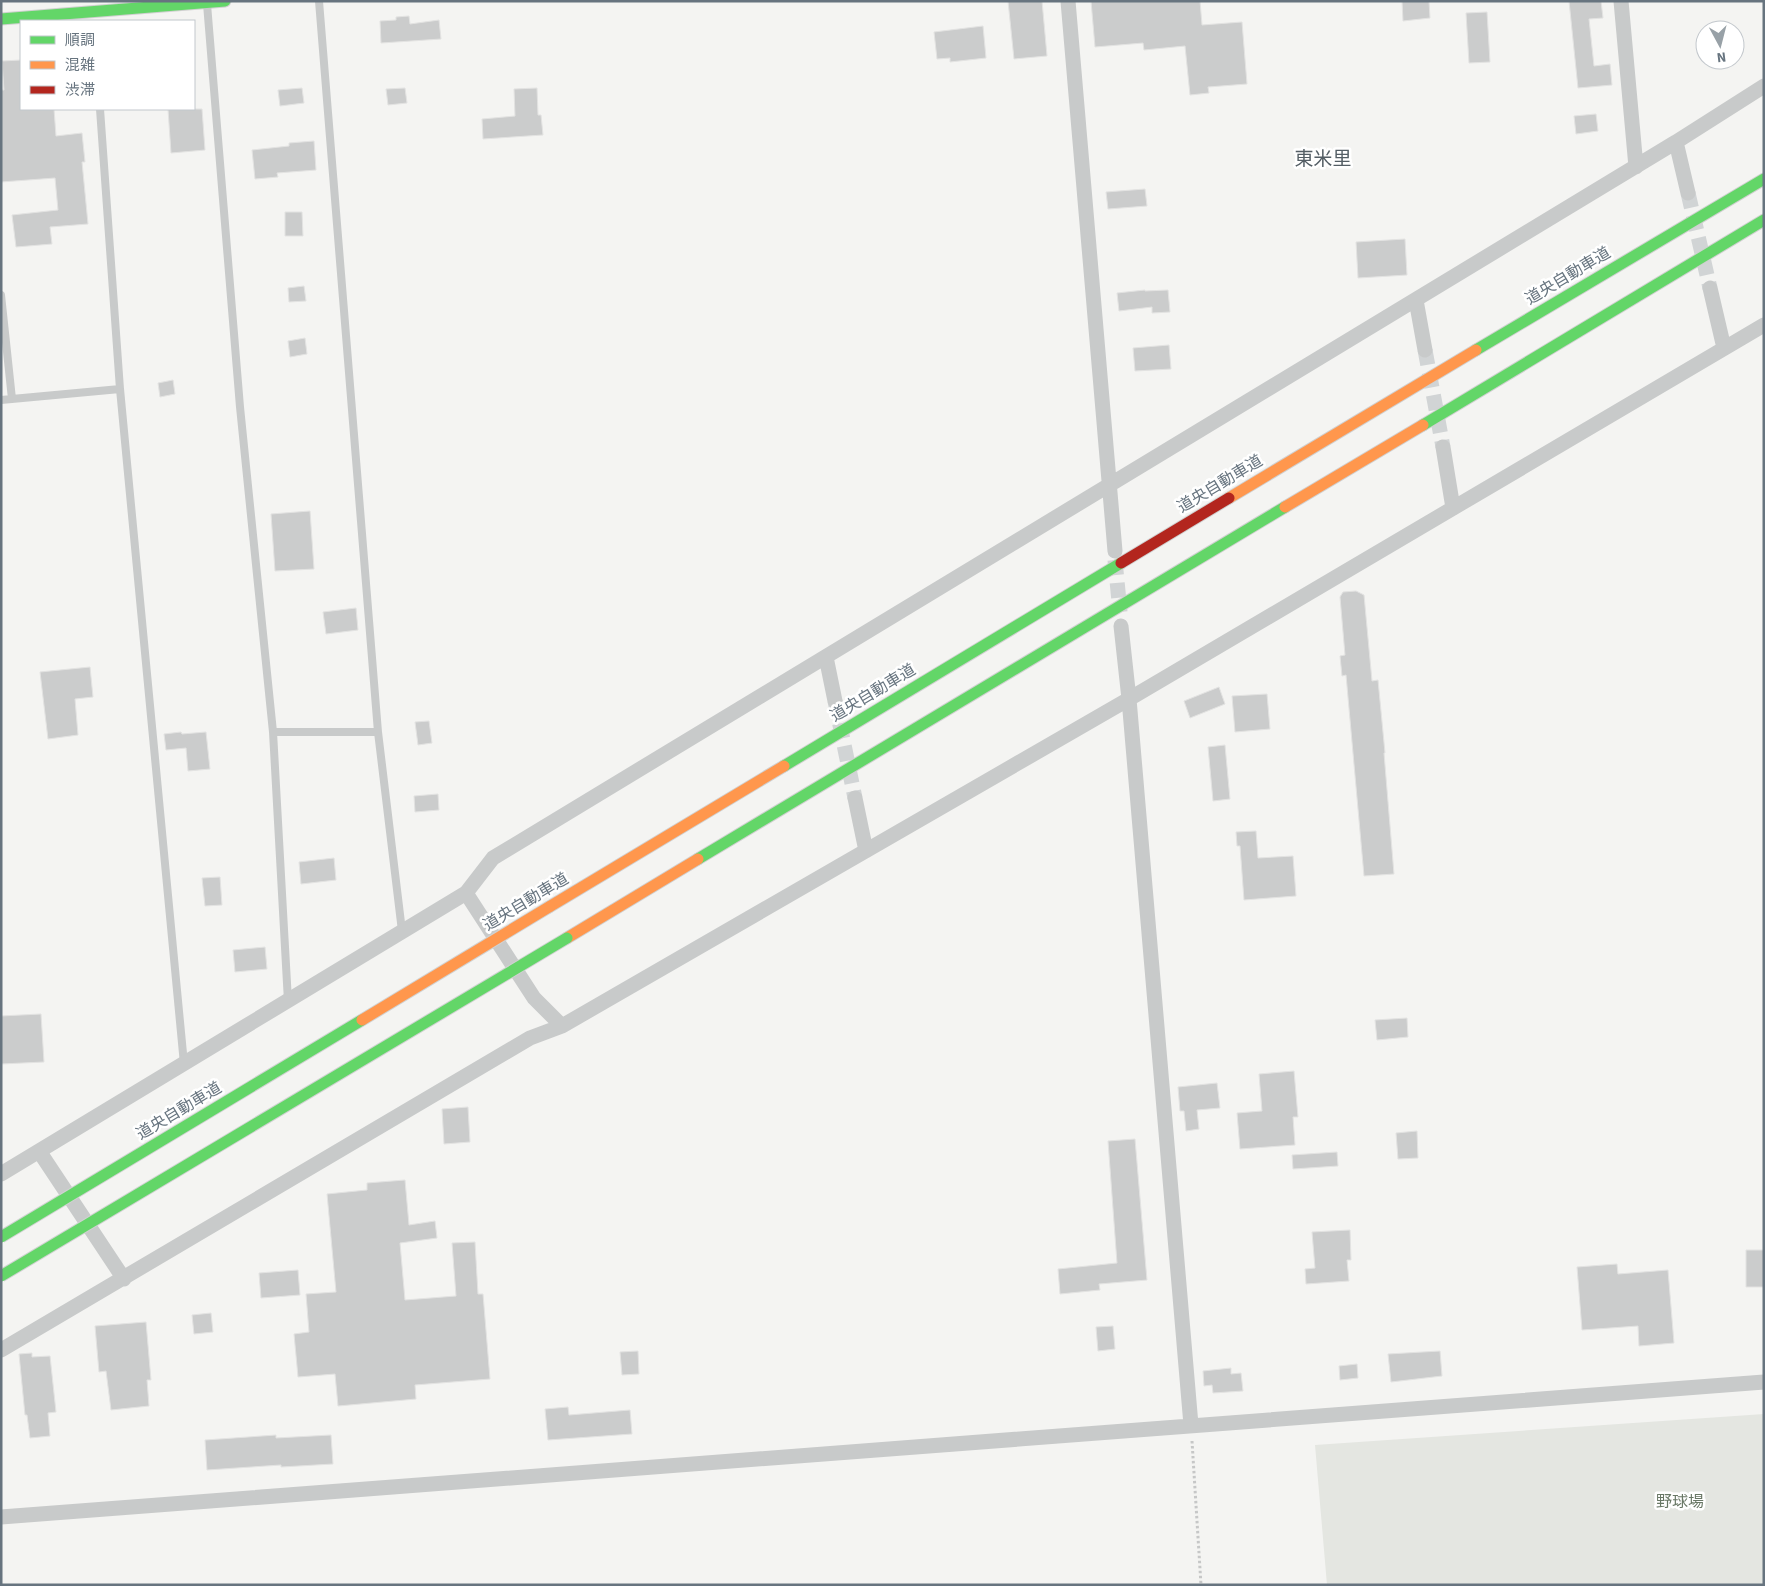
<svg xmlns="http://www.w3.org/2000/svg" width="1765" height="1586" font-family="'Source Sans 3','Noto Sans JP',sans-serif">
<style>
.green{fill:#e4e6e1}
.building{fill:#cbcccc;stroke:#e3e3e2}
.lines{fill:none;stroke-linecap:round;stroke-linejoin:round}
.street-tunnel{stroke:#d1d4d5;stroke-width:15;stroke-dasharray:15 8;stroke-linecap:butt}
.fast-casing{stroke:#d0d0d0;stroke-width:13}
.slow-casing{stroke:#d0d0d0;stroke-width:13}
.jam-casing{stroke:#d0d0d0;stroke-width:13}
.path{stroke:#c6c7c7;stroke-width:3;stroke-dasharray:2.5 2.5;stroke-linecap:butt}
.lane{stroke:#c8caca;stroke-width:8}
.street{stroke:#c8caca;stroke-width:15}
.fast{stroke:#63d668;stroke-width:11}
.slow{stroke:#ff974d;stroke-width:11}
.jam{stroke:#b3261e;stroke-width:11}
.fast-bridge-casing{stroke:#d1d2d2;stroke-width:13;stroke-linecap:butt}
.slow-bridge-casing{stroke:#d1d2d2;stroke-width:13;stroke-linecap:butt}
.fast-bridge{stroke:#63d668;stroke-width:11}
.slow-bridge{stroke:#ff974d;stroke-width:11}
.labels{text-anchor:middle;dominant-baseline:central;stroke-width:5;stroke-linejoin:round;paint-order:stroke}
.street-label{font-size:16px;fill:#67747f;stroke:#fff}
.park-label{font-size:16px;fill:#687765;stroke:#fff}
.quarter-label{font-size:19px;fill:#545e65;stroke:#fff}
</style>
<rect width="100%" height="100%" fill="#f4f4f2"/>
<path class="green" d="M1764 1414V1585H1327L1315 1445Z"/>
<path class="building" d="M1008 1H1042L1047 56 1014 59Z
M1091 1H1200L1202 25 1242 22 1247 84 1208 87 1209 93 1190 95 1185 46 1144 50 1143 43 1095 47Z
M1402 1H1429L1430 18 1403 21Z
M1569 1H1601L1603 18 1589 19 1594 66 1610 64 1612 85 1578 88Z
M1487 12 1490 62 1469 63 1466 13Z
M409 16 410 24 439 20 441 39 381 43 380 21 396 20V17Z
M983 26 986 58 950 62V58L937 59 934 32Z
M21 60V109H54L56 136 82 133 85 162H82L88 224 50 227 52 244 16 247 12 215 58 210 55 178 1 182V90H4L2 61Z
M302 88 304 103 280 106 278 90Z
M405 88 407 103 388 105 386 89Z
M537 88 538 115H541L543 135 483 139 482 119 515 116 514 89Z
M168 109H202L205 150 171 153Z
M1596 114 1598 131 1576 134 1574 116Z
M314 141 316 170 277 173 278 177 255 179 252 150 289 146V143Z
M1145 189 1147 206 1108 209 1106 192Z
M285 212H302L303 236H285Z
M1405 239 1407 275 1358 278 1356 242Z
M304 286 306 301 289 302 288 288Z
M1145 290V291L1168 290 1170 312 1152 313V307L1119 311 1117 293Z
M305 338 307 354 290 357 288 341Z
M1169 345 1171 369 1135 371 1133 348Z
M173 380 175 394 160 397 158 383Z
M310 511 314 569 275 571 271 514Z
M1356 591 1364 595 1372 681 1378 680 1385 753H1384L1394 874 1364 876 1346 675 1342 676 1340 656 1345 655 1340 597 1343 592Z
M356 608 358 630 326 634 323 612Z
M90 667 93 697 75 699 78 735 48 739 40 672Z
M1219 687 1225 704 1190 718 1184 701Z
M1267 694 1270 729 1235 732 1232 696Z
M429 721 432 743 418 745 415 722Z
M181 732 182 734 206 732 210 769 188 771 186 748 166 750 164 734Z
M1225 745 1230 799 1213 801 1208 747Z
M438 794 439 810 415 812 414 796Z
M1256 831 1258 858 1293 856 1296 896 1244 900 1240 846H1237L1236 832Z
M334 858 336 880 301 884 299 862Z
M220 877 222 905 205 906 202 878Z
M265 947 267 969 235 972 233 950Z
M41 1014 44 1062 1 1064V1016Z
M1407 1018 1408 1037 1377 1040 1375 1020Z
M1294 1071 1298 1117H1293L1295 1145 1240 1149 1237 1113 1262 1111 1259 1074Z
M1217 1083 1220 1108 1197 1110 1199 1129 1186 1131 1184 1111H1180L1178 1087Z
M468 1107 470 1142 444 1144 442 1109Z
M1417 1131 1418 1158 1398 1159 1396 1133Z
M1135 1139 1147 1280 1099 1284 1100 1290 1060 1294 1058 1269 1117 1263 1108 1141Z
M1337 1152 1338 1166 1293 1169 1292 1155Z
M405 1180 409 1225 435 1221 437 1238 400 1243 405 1300 456 1296 452 1243 475 1242 478 1294H483L490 1379 415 1385 416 1399 338 1406 335 1374 298 1377 294 1334 309 1332 306 1294 336 1292 327 1194 367 1190V1183Z
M1350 1230 1351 1260H1347L1349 1281 1306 1284 1305 1269 1315 1268 1312 1232Z
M1746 1250H1764V1287H1746Z
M1617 1264 1618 1274 1668 1270 1674 1343 1639 1346 1638 1326 1582 1330 1577 1267Z
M298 1270 300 1295 261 1298 259 1273Z
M211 1313 213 1332 194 1334 192 1315Z
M146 1322 151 1380H147L149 1406 111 1410 106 1371 99 1372 95 1326Z
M1113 1326 1115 1349 1098 1351 1096 1327Z
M638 1351 639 1374 622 1375 620 1352Z
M1440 1351 1442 1376 1391 1382 1388 1354Z
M32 1353V1357L50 1356 56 1412 48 1413 50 1436 30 1438 27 1415H25L19 1354Z
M1357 1364 1358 1378 1340 1380 1339 1366Z
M1231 1368V1374L1241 1373 1243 1391 1213 1393 1212 1385 1204 1386 1203 1371Z
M568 1407 569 1415 630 1410 632 1434 548 1440 545 1409Z
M276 1435V1438L331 1435 333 1464 281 1467V1465L207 1470 205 1440Z"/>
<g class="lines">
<path class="street-tunnel" d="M1688 193 1710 288
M1425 350 1443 447
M1115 560 1120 612
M835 701 855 798"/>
<g class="fast-casing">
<path id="fast" d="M1 19 225 1
M1476 350 1764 179
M1423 425 1764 220
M784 766 1121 563
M698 859 1285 507"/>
</g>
<g class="slow-casing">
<path id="slow" d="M1229 498 1476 350
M1285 507 1423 425
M549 907 784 766
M567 938 698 859"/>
</g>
<g class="jam-casing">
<path id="jam" d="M1121 563 1229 498"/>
</g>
<path class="path" d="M1192 1441 1201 1585"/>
<path class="lane" d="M319 1 378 732
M207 4 240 407 273 732 288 1001
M100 109 120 389 184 1064
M1 295 12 399
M1 400 120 389
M273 732H378L402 931"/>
<path class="street" d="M1068 1 1115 551
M1621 1 1636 167
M1676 142 1688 193
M1710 288 1724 348
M1416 300 1425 350
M1443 447 1453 508
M1121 626 1129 699 1191 1425
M826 657 835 701
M855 798 866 851
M466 893 534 998 562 1026
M39 1151 124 1279
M1 1174 466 893 493 858 1676 142 1764 86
M1 1350 530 1038 562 1026 1129 699 1764 325
M1 1517 1764 1382"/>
<use href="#fast" class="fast"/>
<use href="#slow" class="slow"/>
<use href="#jam" class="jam"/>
<g class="fast-bridge-casing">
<path id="fast-bridge" d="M1 1237 362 1020
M1 1276 567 938"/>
</g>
<g class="slow-bridge-casing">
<path id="slow-bridge" d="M362 1020 549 907"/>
</g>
<use href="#fast-bridge" class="fast-bridge"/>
<use href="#slow-bridge" class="slow-bridge"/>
</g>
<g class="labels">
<g class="street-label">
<text transform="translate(1568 276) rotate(-31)">道央自動車道</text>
<text transform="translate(1220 484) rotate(-31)">道央自動車道</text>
<text transform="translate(873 693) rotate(-31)">道央自動車道</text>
<text transform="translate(526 902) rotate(-31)">道央自動車道</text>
<text transform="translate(179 1111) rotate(-31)">道央自動車道</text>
</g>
<g class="park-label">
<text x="1680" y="1502">野球場</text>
</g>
<g class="quarter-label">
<text x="1323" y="159">東米里</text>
</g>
</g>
<rect width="1765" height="1586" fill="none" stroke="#67747f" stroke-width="5"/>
<rect x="20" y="20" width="175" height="90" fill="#ffffff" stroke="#c2c7cc"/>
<rect x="30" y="36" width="25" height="8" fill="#63d668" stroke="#c2c7cc"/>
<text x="65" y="45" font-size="15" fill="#67747f">順調</text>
<rect x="30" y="61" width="25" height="8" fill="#ff974d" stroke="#c2c7cc"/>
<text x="65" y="70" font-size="15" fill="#67747f">混雑</text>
<rect x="30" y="86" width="25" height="8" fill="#b3261e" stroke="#c2c7cc"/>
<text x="65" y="95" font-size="15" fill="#67747f">渋滞</text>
<g transform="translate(1720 45) rotate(173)"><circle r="24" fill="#ffffff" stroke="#c2c7cc"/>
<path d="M0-4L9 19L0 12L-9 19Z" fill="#98a1a7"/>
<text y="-8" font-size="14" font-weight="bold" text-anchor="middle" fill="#67747f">N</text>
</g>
</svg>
